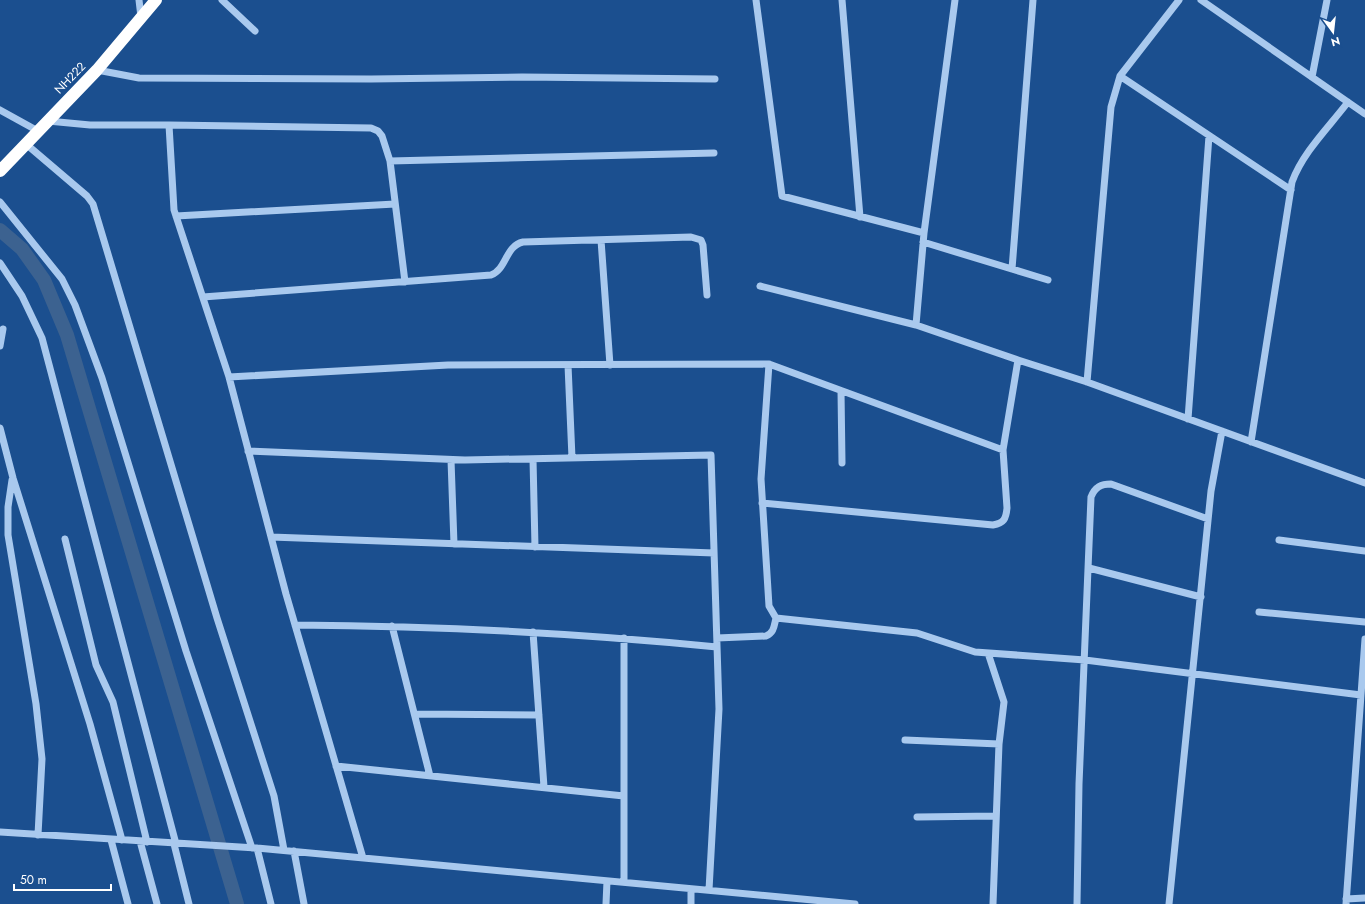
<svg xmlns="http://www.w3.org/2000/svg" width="1365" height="904" font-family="Jost,sans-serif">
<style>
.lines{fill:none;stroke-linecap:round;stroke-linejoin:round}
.canal{stroke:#3c6290;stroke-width:14}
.minor{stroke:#a9c9ee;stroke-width:7}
.highway{stroke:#fff;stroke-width:12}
.labels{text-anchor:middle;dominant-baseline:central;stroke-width:4;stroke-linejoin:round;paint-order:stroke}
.street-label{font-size:12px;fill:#fff;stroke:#1b4f8f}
</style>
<rect width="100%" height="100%" fill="#1b4f8f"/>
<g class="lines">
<path class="canal" d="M0 230 22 249 44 280 67 335 237 904"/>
<path class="minor" d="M139 0 141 17
M222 0 255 31
M756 0 782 196 924 233
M842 0 860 217
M955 0 924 233 916 325 1018 360 1087 382 1365 483
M1201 0 1365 114
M97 70 139 78 371 79 522 77 715 79
M1120 76 1291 190
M1312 77 1327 0
M0 110 38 131
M48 121 90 125H169L174 210 229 377 448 365 769 364 1003 450 1018 360
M169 125 371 128 378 131 382 136 390 161 405 282
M26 144 87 196 93 204 217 618 274 796 284 850
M390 161 714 153
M0 202 62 279 75 305 102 378 186 651 252 848
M176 216 395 204
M601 240 610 365
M923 242 1048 280
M0 263 22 296 42 338 176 844
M1012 269 1033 0
M760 286 916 325
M203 297 491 275C507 269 505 246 523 242L691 237 701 240 703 245 707 295
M0 346 3 329
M769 364 761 479 769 606 776 618 917 633 975 652 1085 660 1361 695
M568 365 572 458
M229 377 286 594 363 858
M1087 382 1111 107 1120 76 1179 0
M841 391 842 463
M1188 419 1209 136
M0 428 13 478 90 724 122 840
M1251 442 1292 182C1303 152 1329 127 1348 102
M248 451 465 460 711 455 719 709 709 890
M533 459 535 547
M451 460 454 544
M12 480 8 507V535L36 704 42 759 38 835
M762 503 993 525C1004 523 1006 519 1007 508L1003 450
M271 537 714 553
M65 539 96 665 113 702 147 842
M1279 540 1365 551
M1089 568 1201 597
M1259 612 1365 622
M295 625C436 626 577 633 717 647
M392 626 430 776
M533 632 544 787
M624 638V882
M717 638 766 636C774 633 774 626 776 618
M988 653 1004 702 999 744 993 904
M415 714 539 715
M905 740 999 744
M336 766 624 796
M917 817 996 816
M0 832 257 848 855 904
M111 840 128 904
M140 841 157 904
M174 844 189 904
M257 848 271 904
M294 851 304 904
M1346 899 1365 898
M606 904 607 881
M691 904V889
M1077 904 1079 784 1091 497C1095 487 1101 484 1111 484L1208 519
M1169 904 1211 491 1222 431
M1346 904 1365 639"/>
<path class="highway" d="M0 171 97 70 156 0"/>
</g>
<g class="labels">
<g class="street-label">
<text transform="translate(70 78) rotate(-46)">NH222</text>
</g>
</g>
<g transform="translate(1333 32) rotate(165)" stroke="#1b4f8f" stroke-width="3" paint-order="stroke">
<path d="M0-3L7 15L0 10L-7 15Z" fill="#ffffff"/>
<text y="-6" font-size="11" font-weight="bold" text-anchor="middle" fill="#ffffff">N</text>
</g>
<path d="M14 884v6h97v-6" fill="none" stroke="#ffffff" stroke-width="2"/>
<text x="20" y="884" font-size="12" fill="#ffffff" stroke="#1b4f8f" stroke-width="3" paint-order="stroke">50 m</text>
</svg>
